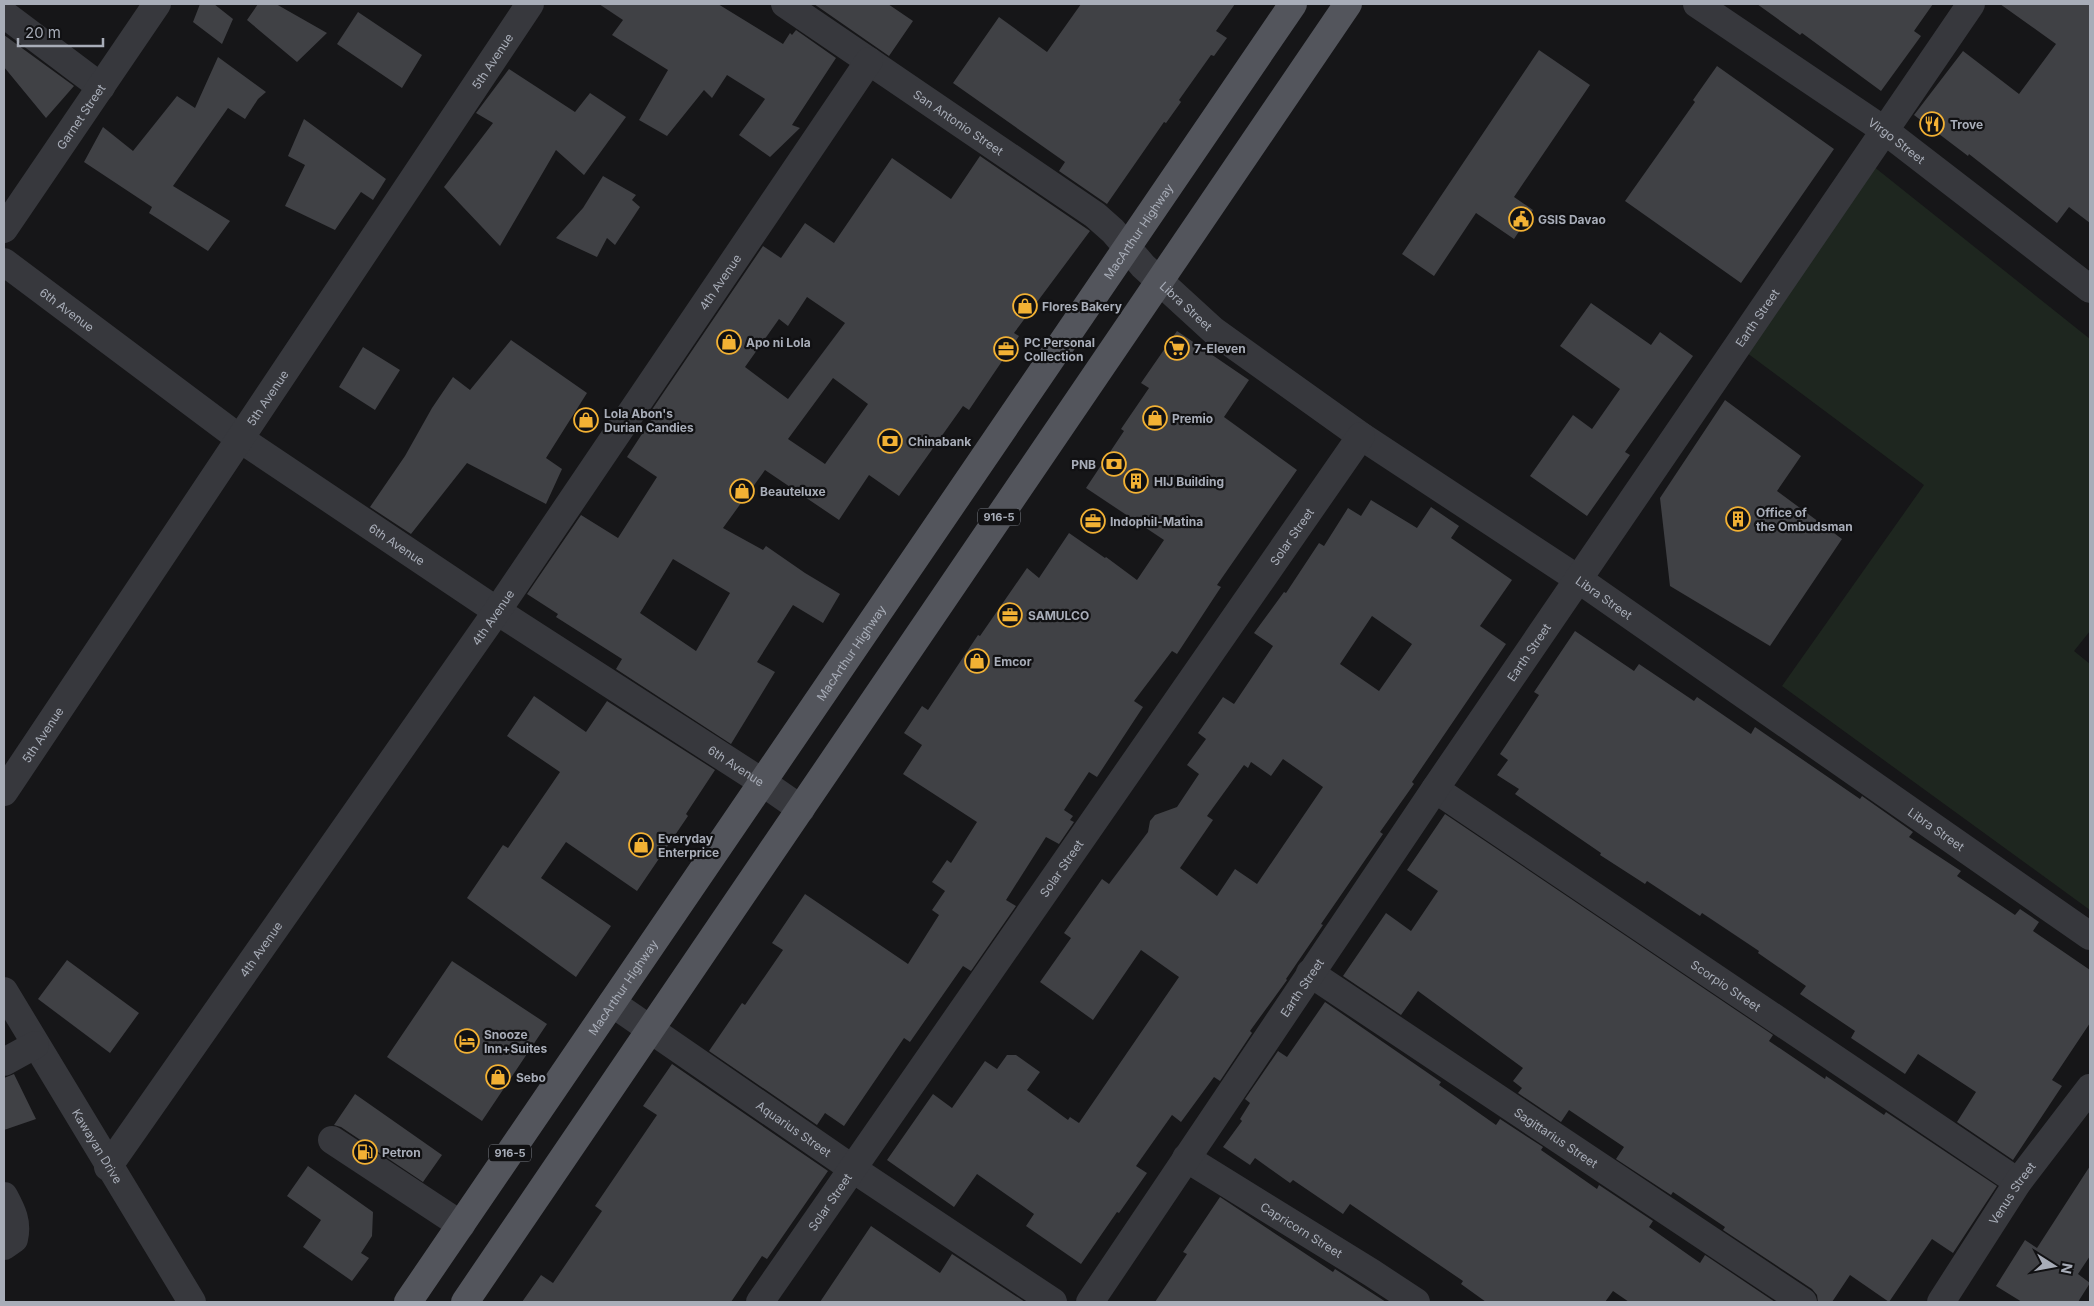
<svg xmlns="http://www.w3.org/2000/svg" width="2094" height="1306" font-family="Inter,sans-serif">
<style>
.green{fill:#1e261f}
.building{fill:#404145;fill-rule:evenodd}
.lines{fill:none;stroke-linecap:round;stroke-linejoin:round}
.minor{stroke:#37383d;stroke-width:28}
.major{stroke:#53555c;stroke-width:28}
.labels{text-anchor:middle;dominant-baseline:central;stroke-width:4.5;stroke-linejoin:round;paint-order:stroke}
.shield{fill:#111113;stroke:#7b7e86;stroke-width:1}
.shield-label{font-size:11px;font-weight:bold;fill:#a8adb8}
.street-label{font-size:12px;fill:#a8adb8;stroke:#111113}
.poi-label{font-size:12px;font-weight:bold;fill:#a8adb8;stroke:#111113;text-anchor:start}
</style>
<rect width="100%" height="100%" fill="#161618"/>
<path class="green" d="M1873 166 2090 339V631L2074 651 2090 664V910L1782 686 1924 485 1743 350Z"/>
<path class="building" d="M200 4H214L233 19 222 44 193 22Z
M258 4H276L327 33 297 62 247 20Z
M599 4H718L783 44 790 33 792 35 796 30 836 58 792 125 800 128 770 157 739 135 765 99 727 75 712 98 704 90 667 136 639 120 668 70 612 35 623 20Z
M814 4H888L913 21 889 56Z
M1081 4H1235L1216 31 1227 38 1214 56 1211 55 1179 100 1181 102 1166 123 1164 122 1107 204 1059 171 1065 162 953 83 999 17 1047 52Z
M1757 4H1933L1914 31 1921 36 1881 91 1802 33 1800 35Z
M2000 4H2090V223L2069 207 2057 223 1969 154 1968 156 1914 115 1963 51 2019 94 2056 44Z
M358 12 422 55 402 88 337 44Z
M4 35 74 86 46 118 4 67Z
M1539 50 1590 85 1514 197 1533 210 1514 239 1476 213 1434 276 1402 254Z
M218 57 266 92 258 99 245 119 228 108 173 186 230 221 208 251 149 213 152 207 84 162 103 127 133 151 177 96 195 108Z
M1717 66 1834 149 1741 283 1625 201 1695 102 1693 100Z
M509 69 575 112 590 93 626 117 584 175 556 150 500 246 444 187 493 123 476 113Z
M304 119 386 179 373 200 361 192 335 230 285 206 305 165 288 156Z
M980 156 1090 231 1014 333 1019 336 969 410 963 406 899 496 869 475 839 520 765 470 723 528 763 550 766 546 805 573 840 594 823 623 793 605 757 662 775 672 731 744 616 669 622 659 556 617 558 614 527 594 581 515 618 538 657 477 627 457 653 417 649 414 763 246 781 258 805 223 834 243 892 158 951 199ZM807 297 845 323 788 399 745 367 779 319 788 326ZM833 378 868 404 825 464 788 439ZM673 559 730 593 696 651 640 613Z
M603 176 636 195 632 200 640 207 615 245 607 238 597 257 556 238 583 208Z
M1591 303 1651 345 1660 332 1693 356 1625 452 1630 455 1587 516 1530 476 1573 415 1592 429 1620 389 1560 346Z
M1177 331 1249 380 1224 417 1297 470 1217 585 1221 587 1177 654 1172 651 1134 701 1143 707 1097 777 1089 772 1064 810 1073 816 1070 820 1074 822 1059 844 1046 837 1006 900 1016 906 971 971 963 966 910 1042 904 1038 844 1126 825 1113 817 1125 709 1051 742 1003 745 1005 783 950 772 943 805 894 908 964 939 915 932 910 945 891 932 882 947 860 951 863 977 822 903 774 922 745 904 733 922 706 928 710 978 635 980 636 1027 568 1039 578 1069 533 1105 558 1106 557 1137 580 1164 540 1086 488 1124 431 1121 429 1149 388 1141 383Z
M511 340 587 393 546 458 562 469 546 504 467 463 411 534 370 507 405 456 432 408 453 377 470 390Z
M363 347 400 370 375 410 339 387Z
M1725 400 1801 456 1777 491 1842 539 1770 646 1670 586 1660 498Z
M1371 500 1417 528 1431 507 1459 526 1451 538 1512 580 1480 626 1506 644 1412 782 1414 784 1380 832 1383 834 1321 924 1323 925 1286 979 1287 980 1250 1031 1252 1033 1220 1081 1214 1077 1181 1122 1172 1115 1136 1166 1147 1173 1119 1213 1117 1212 1081 1264 1026 1226 1034 1214 977 1174 954 1207 887 1160 933 1094 952 1108 985 1061 997 1069 1007 1055H1016L1040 1072 1027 1090 1068 1120 1070 1117 1079 1123 1179 977 1141 950 1093 1020 1040 982 1071 938 1064 933 1102 879 1109 884 1148 832 1150 821 1155 815 1177 807 1199 774 1187 765 1206 739 1198 733 1223 697 1234 704 1273 646 1254 633 1284 592 1286 593 1319 543 1324 546 1348 508 1361 516ZM1372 616 1412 644 1379 691 1340 664ZM1283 759 1323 787 1257 884 1235 869 1217 896 1180 868 1213 820 1207 816 1244 765 1248 768 1251 762 1271 776Z
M1575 631 1634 671 1639 664 1694 701 1697 697 1751 734 1755 727 1860 799 1862 796 1913 832 1909 837 1961 871 1957 876 2015 915 2020 909 2039 922 2033 931 2090 970V1023L2052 1080 2062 1086 2013 1160 1957 1122 1976 1092 1918 1054 1905 1074 1851 1038 1855 1031 1800 994 1806 986 1758 953 1759 951 1702 913 1700 916 1647 881 1645 884 1600 855 1601 853 1515 794 1519 789 1497 775 1508 760 1500 754 1539 695 1534 692Z
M534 696 586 732 607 701 715 770 686 814 688 816 637 891 566 842 541 878 611 926 576 977 467 898 503 845 508 848 560 772 507 736Z
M1445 814 1773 1035 1769 1041 1825 1079 1826 1076 1884 1115 1886 1112 1997 1186 1953 1253 1932 1239 1889 1302 1850 1275 1832 1302H1818L1817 1295 1812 1289 1723 1230 1725 1227 1673 1192 1671 1195 1616 1159 1624 1147 1569 1110 1561 1122 1518 1093 1522 1088 1513 1081 1523 1068 1418 991 1401 1015 1343 976 1386 913 1411 931 1438 891 1407 870Z
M67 960 139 1013 110 1053 38 999Z
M452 961 547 1024 482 1121 387 1057Z
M1325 1002 1441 1082 1439 1085 1496 1125 1500 1119 1543 1147 1541 1150 1597 1189 1599 1185 1653 1221 1649 1227 1700 1263 1705 1255 1775 1302H1629L1613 1291 1605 1302H1486L1461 1284 1463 1281 1350 1204 1343 1214 1293 1180 1290 1183 1255 1158 1250 1165 1223 1147 1242 1121 1240 1119 1250 1103 1245 1099 1278 1051 1287 1057Z
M672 1064 828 1171 767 1259 762 1256 731 1302H522L541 1275 553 1283 602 1211 595 1206 657 1115 643 1106Z
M14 1074 36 1119 4 1130V1078Z
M355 1094 442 1155 423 1182 341 1127 334 1125Z
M308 1166 373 1212 372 1236 361 1253 369 1258 352 1281 303 1247 321 1220 287 1196Z
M2090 1166V1256L2078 1274 2090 1283 2078 1302H2022L1996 1286 2025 1240 2037 1248Z
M1220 1197 1333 1272 1335 1269 1386 1302H1155L1187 1254 1183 1252Z
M871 1226 940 1273 952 1254 1025 1302H820Z"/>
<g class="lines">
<g class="minor">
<path id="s1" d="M785 4 1095 215 1113 231 1143 266 1214 331 1361 436 1578 579 2090 936"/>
<path id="s2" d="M1697 4 1884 130 2090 289"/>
<path d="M4 14 101 87"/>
<path id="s3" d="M4 229 157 4"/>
<path id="s4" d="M4 262 239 438 497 611 762 782 801 809"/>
<path id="s5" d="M1435 789 2018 1182"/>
<path id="s6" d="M4 792 530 4"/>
<path id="s7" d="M1310 973 1803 1302"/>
<path id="s8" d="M4 991 192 1302"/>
<path id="s9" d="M612 1003 853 1169 1053 1302"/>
<path d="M4 1062 35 1045"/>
<path d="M332 1140 461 1225"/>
<path id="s10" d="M1186 1158 1372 1273 1416 1302"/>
<path id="s11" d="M108 1167 497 611 869 61"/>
<path d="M4 1196C12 1211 18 1222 14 1239L4 1246"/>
<path id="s12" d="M760 1302 1361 436"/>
<path id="s13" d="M1090 1302 1435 789 1971 4"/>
<path id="s14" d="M1941 1302 2018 1182 2090 1088"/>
</g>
<g class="major">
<path id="s15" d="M408 1302 1293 4"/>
<path d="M465 1302 1348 4"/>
</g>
</g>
<defs>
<g id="restaurant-ring" transform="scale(1.25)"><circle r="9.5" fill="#111113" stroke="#f2b134" stroke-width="1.5"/><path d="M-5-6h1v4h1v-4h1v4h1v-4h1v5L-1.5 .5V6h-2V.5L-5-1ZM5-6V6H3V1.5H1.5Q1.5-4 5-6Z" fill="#f2b134"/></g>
<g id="civic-ring" transform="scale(1.25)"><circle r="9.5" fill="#111113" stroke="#f2b134" stroke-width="1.5"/><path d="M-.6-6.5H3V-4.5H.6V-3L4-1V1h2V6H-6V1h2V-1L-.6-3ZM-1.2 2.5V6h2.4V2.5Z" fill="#f2b134"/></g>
<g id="shop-ring" transform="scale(1.25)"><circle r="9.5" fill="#111113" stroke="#f2b134" stroke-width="1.5"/><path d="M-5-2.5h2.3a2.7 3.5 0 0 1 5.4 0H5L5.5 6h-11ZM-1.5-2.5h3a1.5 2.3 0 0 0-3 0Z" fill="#f2b134"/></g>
<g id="supermarket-ring" transform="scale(1.25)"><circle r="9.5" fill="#111113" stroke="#f2b134" stroke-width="1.5"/><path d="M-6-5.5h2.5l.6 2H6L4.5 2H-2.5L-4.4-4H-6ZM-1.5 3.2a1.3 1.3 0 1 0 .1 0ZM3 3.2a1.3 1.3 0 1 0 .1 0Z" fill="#f2b134"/></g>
<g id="office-ring" transform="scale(1.25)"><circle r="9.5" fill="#111113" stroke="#f2b134" stroke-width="1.5"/><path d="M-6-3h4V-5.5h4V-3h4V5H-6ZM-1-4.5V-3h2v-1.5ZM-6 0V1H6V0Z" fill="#f2b134"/></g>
<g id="bank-ring" transform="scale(1.25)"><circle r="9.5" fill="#111113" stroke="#f2b134" stroke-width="1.5"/><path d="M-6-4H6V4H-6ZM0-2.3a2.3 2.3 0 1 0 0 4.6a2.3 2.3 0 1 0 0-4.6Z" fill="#f2b134"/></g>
<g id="building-ring" transform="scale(1.25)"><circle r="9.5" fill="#111113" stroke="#f2b134" stroke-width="1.5"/><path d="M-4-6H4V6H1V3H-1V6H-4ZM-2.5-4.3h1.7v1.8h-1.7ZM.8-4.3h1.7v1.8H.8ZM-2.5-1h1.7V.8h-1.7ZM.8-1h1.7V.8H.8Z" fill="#f2b134"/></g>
<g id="hotel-ring" transform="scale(1.25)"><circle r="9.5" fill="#111113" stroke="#f2b134" stroke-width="1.5"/><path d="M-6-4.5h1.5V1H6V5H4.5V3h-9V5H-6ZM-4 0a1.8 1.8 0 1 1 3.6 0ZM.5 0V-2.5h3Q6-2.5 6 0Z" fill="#f2b134"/></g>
<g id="fuel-ring" transform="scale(1.25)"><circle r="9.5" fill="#111113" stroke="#f2b134" stroke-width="1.5"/><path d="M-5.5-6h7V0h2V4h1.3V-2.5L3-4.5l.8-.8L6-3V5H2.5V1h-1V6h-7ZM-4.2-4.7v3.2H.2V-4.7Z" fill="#f2b134"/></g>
</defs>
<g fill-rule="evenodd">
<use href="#restaurant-ring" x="1932" y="124"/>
<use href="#civic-ring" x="1521" y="219"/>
<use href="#shop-ring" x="1025" y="306"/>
<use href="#shop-ring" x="729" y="342"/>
<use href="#supermarket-ring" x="1177" y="348"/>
<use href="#office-ring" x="1006" y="349"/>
<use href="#shop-ring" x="1155" y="418"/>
<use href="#shop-ring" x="586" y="420"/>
<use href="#bank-ring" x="890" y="441"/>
<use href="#bank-ring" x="1114" y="464"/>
<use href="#building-ring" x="1136" y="481"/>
<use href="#shop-ring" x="742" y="491"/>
<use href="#building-ring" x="1738" y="519"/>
<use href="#office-ring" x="1093" y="521"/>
<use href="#office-ring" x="1010" y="615"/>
<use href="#shop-ring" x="977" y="661"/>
<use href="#shop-ring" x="641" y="845"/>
<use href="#hotel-ring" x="467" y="1041"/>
<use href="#shop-ring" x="498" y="1077"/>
<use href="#fuel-ring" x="365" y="1152"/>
</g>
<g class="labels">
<g class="shield">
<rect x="978" y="508.5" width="42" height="17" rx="4"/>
<rect x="489" y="1144.5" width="42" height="17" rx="4"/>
</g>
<g class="shield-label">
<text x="999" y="517">916-5</text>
<text x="510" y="1153">916-5</text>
</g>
<g class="street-label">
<text stroke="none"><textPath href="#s6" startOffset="879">5th Avenue</textPath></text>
<text stroke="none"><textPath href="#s3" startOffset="136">Garnet Street</textPath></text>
<text stroke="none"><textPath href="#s1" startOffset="210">San Antonio Street</textPath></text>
<text stroke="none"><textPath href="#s2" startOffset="242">Virgo Street</textPath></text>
<text stroke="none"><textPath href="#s15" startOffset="1296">MacArthur Highway</textPath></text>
<text stroke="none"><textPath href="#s11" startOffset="1076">4th Avenue</textPath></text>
<text stroke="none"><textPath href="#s1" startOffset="504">Libra Street</textPath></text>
<text stroke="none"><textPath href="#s4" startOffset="79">6th Avenue</textPath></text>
<text stroke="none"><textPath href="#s13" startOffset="1189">Earth Street</textPath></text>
<text stroke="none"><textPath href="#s6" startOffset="474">5th Avenue</textPath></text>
<text stroke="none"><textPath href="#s12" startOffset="932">Solar Street</textPath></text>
<text stroke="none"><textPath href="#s4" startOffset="484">6th Avenue</textPath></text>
<text stroke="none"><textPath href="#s1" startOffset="1014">Libra Street</textPath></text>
<text stroke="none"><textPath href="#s11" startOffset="671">4th Avenue</textPath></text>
<text stroke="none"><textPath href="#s13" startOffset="784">Earth Street</textPath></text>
<text stroke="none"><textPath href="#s15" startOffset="786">MacArthur Highway</textPath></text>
<text stroke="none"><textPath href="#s6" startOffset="69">5th Avenue</textPath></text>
<text stroke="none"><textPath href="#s4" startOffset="889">6th Avenue</textPath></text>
<text stroke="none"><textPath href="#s1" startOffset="1419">Libra Street</textPath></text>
<text stroke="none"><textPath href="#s12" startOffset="528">Solar Street</textPath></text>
<text stroke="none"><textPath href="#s11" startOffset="266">4th Avenue</textPath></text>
<text stroke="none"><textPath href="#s5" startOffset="351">Scorpio Street</textPath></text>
<text stroke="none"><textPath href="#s13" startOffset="379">Earth Street</textPath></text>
<text stroke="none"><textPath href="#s15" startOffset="381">MacArthur Highway</textPath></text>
<text stroke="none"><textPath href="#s9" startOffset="221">Aquarius Street</textPath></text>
<text stroke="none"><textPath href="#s7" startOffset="296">Sagittarius Street</textPath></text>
<text stroke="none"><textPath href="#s8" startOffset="181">Kawayan Drive</textPath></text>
<text stroke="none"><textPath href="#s14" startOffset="130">Venus Street</textPath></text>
<text stroke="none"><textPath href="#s12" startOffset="122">Solar Street</textPath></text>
<text stroke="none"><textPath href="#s10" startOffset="136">Capricorn Street</textPath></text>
</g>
<g class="poi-label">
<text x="1950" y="124">Trove</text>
<text x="1538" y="219">GSIS Davao</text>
<text x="1042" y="306">Flores Bakery</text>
<text x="746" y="342">Apo ni Lola</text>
<text x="1024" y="342">PC Personal<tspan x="1024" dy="14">Collection</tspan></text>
<text x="1194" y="348">7-Eleven</text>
<text x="604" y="413">Lola Abon's<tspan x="604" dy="14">Durian Candies</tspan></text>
<text x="1172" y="418">Premio</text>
<text x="908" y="441">Chinabank</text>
<text x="1096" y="464" text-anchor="end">PNB</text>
<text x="1154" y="481">HIJ Building</text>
<text x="760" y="491">Beauteluxe</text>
<text x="1756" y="512">Office of<tspan x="1756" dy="14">the Ombudsman</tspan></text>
<text x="1110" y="521">Indophil-Matina</text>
<text x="1028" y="615">SAMULCO</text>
<text x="994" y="661">Emcor</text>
<text x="658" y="838">Everyday<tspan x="658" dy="14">Enterprice</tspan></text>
<text x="484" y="1034">Snooze<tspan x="484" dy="14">Inn+Suites</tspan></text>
<text x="516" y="1077">Sebo</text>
<text x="382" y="1152">Petron</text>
</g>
</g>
<rect width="2094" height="1306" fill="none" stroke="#a8adb8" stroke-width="10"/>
<g transform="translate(2054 1266) rotate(101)" stroke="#111113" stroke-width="4" paint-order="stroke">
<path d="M0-4L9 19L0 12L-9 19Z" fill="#a8adb8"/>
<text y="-8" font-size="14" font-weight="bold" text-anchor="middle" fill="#a8adb8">N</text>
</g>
<path d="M18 38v8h85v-8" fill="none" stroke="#a8adb8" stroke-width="2.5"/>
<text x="25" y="38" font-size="15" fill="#a8adb8" stroke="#111113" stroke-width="4" paint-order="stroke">20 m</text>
</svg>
